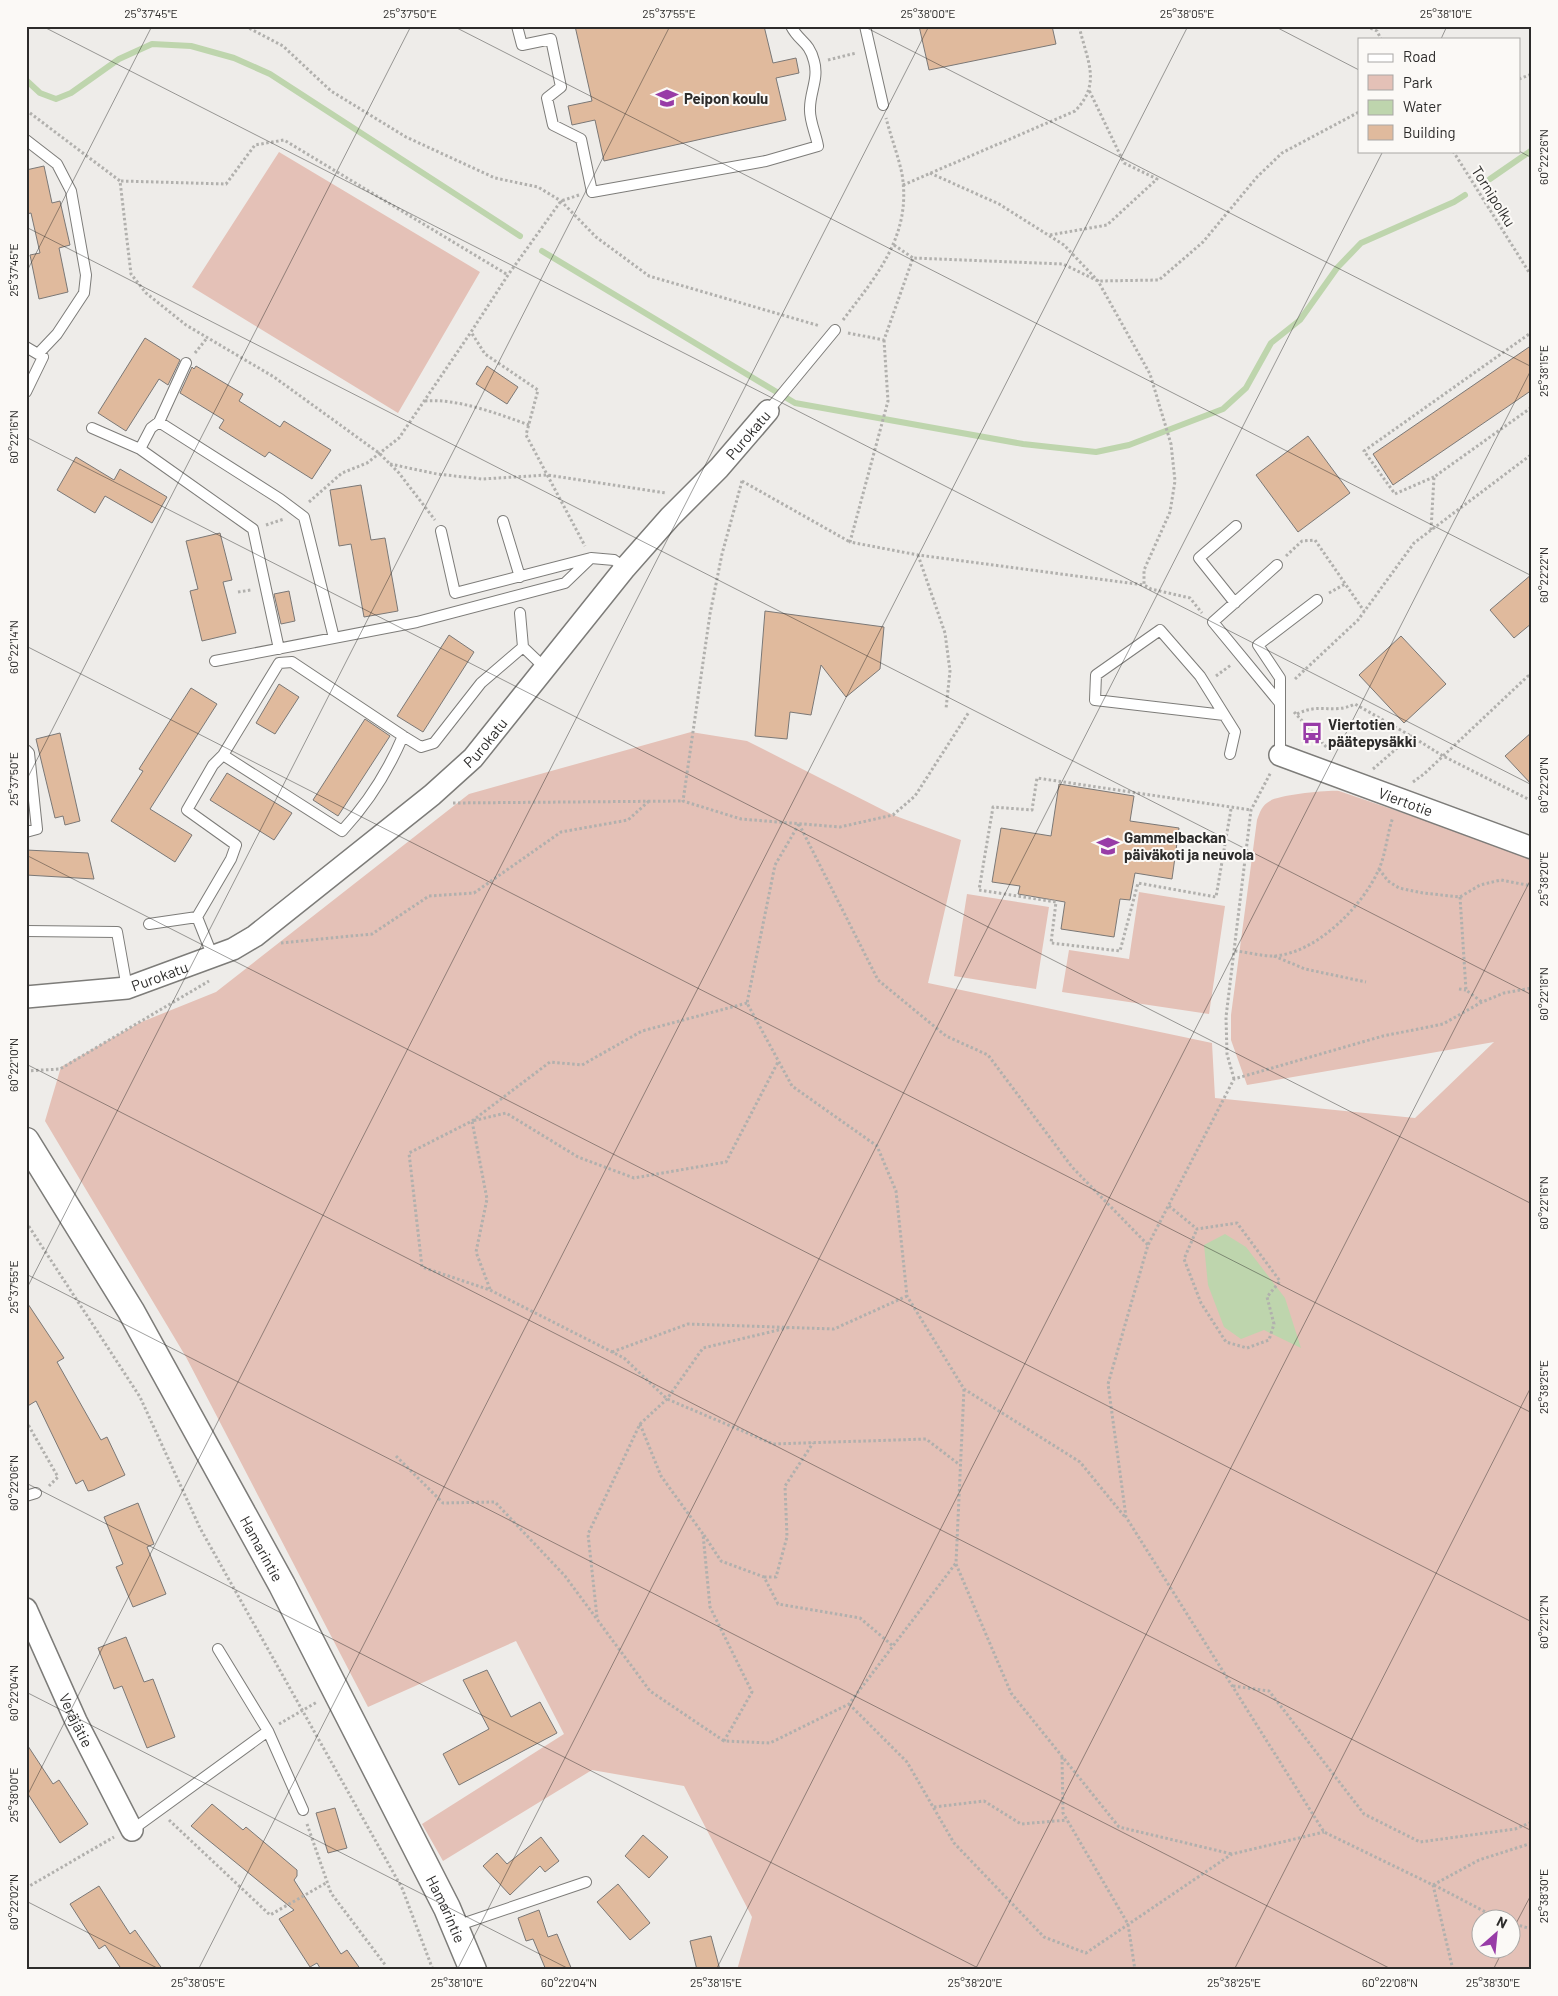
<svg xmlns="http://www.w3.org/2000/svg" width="1558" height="1996" font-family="Barlow,sans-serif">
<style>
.green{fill:#e4c1b7;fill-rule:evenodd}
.water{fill:#bed5ad}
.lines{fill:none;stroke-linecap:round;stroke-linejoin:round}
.stream{stroke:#bed5ad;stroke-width:6}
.building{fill:#e0ba9d;stroke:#7b7876}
.service-casing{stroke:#7d7c79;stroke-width:12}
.minor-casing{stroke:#7d7c79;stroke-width:24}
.tertiary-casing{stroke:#7d7c79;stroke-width:29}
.path{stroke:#b1b0ad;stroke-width:3;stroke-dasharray:2.5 2.5;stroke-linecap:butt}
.service{stroke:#fff;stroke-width:10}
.minor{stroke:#fff;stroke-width:21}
.tertiary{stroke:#fff;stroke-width:26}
.ticks{fill:none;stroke:#2d2c2b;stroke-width:1;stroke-opacity:0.45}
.labels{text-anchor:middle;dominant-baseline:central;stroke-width:4;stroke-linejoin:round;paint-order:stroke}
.poi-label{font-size:15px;font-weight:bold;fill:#2d2c2b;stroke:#fbf9f6;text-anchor:start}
.street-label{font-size:15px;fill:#2d2c2b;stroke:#fbf9f6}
.neatline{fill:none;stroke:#2d2c2b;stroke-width:2}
.ticks-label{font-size:12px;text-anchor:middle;fill:#2d2c2b}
</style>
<rect width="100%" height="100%" fill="#eeece9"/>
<path class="green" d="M279 152 480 272 398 413 192 287Z
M691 732 747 741 893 815 961 840 928 983 1212 1043 1215 1098 1415 1118 1494 1042 1247 1085 1231 1040V1015L1257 820C1260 812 1262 805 1270 801 1279 795 1328 790 1339 791L1532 857V1970H737L752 1917 684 1786 592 1770 443 1861 422 1824 564 1734 516 1641 368 1707 186 1357 45 1121 61 1067 139 1023 216 992 469 794ZM1480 1918H1510V1948H1480Z
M1139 892 1225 906 1209 1014 1062 992 1069 950 1129 959Z
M967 894 1049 907 1036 989 954 976Z"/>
<path class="water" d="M1225 1234 1246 1247 1285 1298 1301 1348 1264 1330 1241 1339 1224 1327 1208 1285 1204 1245Z"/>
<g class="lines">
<path class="stream" d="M26 80 40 93 56 99 71 93 119 59 152 44 191 46 234 58 270 74 520 236
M1490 179 1532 150
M542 251 795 403 1023 444 1096 452 1129 445 1223 409 1246 388 1271 343 1300 320 1337 268 1361 243 1454 202 1465 195"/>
</g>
<path class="building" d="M575 26H764L773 63 796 58 799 73 776 78 786 120 604 161 595 120 572 125 568 106 592 101Z
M919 26H1052L1056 44 929 70Z
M44 166 52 203 60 201 70 245 59 248 68 292 39 299 30 255 40 253 31 213 26 214V170Z
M145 338 180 360 168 385 159 379 126 431 98 413Z
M1532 345V390L1393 485 1373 454Z
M196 366 243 394 239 401 280 427 284 421 331 450 312 479 269 452 265 457 219 428 224 420 180 393 192 367 194 369Z
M487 366 518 387 507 404 476 384Z
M1308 436 1350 493 1298 532 1256 475Z
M76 457 114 480 120 469 167 497 152 523 105 496 95 513 57 490Z
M361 485 371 540 385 538 398 611 364 617 351 544 339 546 330 490Z
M220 533 232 580 223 582 236 633 202 641 190 591 198 589 186 541Z
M1532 574V623L1514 638 1490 610Z
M289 591 295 621 281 624 274 594Z
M765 611 884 627 880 669 846 697 821 665 811 715 790 712 787 739 755 736Z
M449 635 474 652 423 732 397 716Z
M1401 636 1446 684 1404 723 1359 675Z
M279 684 299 697 275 734 256 723Z
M191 688 217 704 150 809 192 835 175 862 111 821 143 771 139 769Z
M365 719 390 736 338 816 313 800Z
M1532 732V785L1505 756Z
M60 733 80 821 65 825 63 816 55 818 36 739Z
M227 773 292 813 274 840 210 800Z
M1059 784 1134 796 1130 821 1179 828 1172 879 1135 873 1130 900 1120 899 1114 937 1061 929 1065 902 1018 894 1020 886 992 882 1001 828 1051 836Z
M26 850 88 853 94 879 26 875Z
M26 1301 64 1358 57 1362 101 1440 107 1437 125 1475 93 1490 88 1491 83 1480 76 1484 36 1401 26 1407Z
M138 1503 154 1544 147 1547 166 1594 133 1607 116 1567 123 1564 104 1517Z
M126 1637 144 1682 153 1679 175 1737 147 1748 122 1686 114 1689 98 1648Z
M487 1670 511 1717 540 1702 557 1733 459 1785 443 1754 489 1729 463 1680Z
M26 1743 53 1784 59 1780 88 1824 60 1843 26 1791Z
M212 1804 243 1830 246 1827 297 1870V1876L294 1880 341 1954 347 1950 361 1970H318L320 1968 317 1963 310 1967 279 1919 294 1910 191 1826Z
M335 1808 347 1848 328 1853 316 1813Z
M643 1835 668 1857 649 1878 625 1856Z
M541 1837 559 1861 545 1872 540 1866 510 1895 483 1866 497 1853 507 1864Z
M618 1884 650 1923 630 1940 597 1902Z
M99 1886 130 1934 135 1930 163 1970H122L105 1945 99 1949 70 1904Z
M539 1910 548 1937 557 1934 572 1970H546L533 1939 526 1941 518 1918Z
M711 1936 720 1970H697L690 1941Z"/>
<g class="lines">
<g class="service-casing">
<path id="service" d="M517 26 522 45 551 39 561 87 547 98 553 125 581 139 592 192 766 161 818 146C816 134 809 120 810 108 810 92 819 78 814 61 809 41 799 42 791 26
M865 26 883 105
M26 140 57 164 71 191 86 275 84 293 57 334 38 354
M26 347 43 357 26 392
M768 411 835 330
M159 422 186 363
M92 428 140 449
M503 521 520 577
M441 531 455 593 591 558 614 560 625 568
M1277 565 1213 622 1279 702
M1235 603 1199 558 1236 526
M523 647 545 668
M279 649 253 529 140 449 151 428 159 422 280 499 304 517 334 638
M215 661 417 622 565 583 591 558
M1224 715 1095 700 1096 675 1160 630 1200 676 1235 732 1230 754
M403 736 421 747 434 743 481 683 523 647 520 613
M26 750 29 753 37 829 26 832
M1280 755V678L1258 645 1317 600
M197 917 231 859 236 845 187 810 213 765 223 755 342 831C367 804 389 769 403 736L292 662 279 663 223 755
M149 924 197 917 213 957
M26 931 117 932 127 988
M26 1496 36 1493
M218 1649 268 1731 303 1810
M132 1830 268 1731
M456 1926 586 1882"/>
</g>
<g class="minor-casing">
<g id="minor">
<path id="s1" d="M1280 755 1532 848"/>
<path id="s2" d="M26 997 127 988 233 949 255 936 432 795 473 758 625 568 670 517 719 468 768 411"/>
<path id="s3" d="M26 1609 76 1721 132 1830"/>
</g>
</g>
<g class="tertiary-casing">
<g id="tertiary">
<path id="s4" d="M26 1141 131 1311 282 1585 447 1908 473 1970"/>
</g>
</g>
<path class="path" d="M245 26 283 46 331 91 406 137 495 178 538 187 561 201 596 237 649 276 820 326
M1366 26 1377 31 1381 39
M828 60 856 53
M1519 79 1532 74
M26 110 120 181 131 274 146 293 186 325 274 377 379 453 399 473 435 520
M1453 151 1532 277
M930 173 999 204 1064 245 1098 281 1150 374 1171 444 1175 481 1170 512 1144 570V585L1151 589 1190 598 1202 613
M121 181 226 184 255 145 284 140 508 275
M903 185 1075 111C1102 83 1087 61 1079 26
M579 195 561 201 508 275 471 332 485 354 538 390 526 435 585 546
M1050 235 1107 225 1157 179 1124 163 1089 90
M894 245 913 258
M843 320C877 275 912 235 902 174 898 155 891 137 886 118
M848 333 884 340 913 258 1063 264 1098 281 1159 280 1203 242 1257 177 1282 153 1359 112
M884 340 888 401 850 542 918 555 1144 585
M195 353 207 338
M425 401C456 398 499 414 529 425
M390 464 437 474 482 479 547 475 666 493
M1434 477 1395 494 1364 451 1532 332
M742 481 722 554 710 614 683 801 741 819 840 827 893 815 915 796 969 712
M742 481 850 542
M309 502 342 473 367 463 399 438 471 332
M266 525 284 519
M1431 530 1434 477 1532 407
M918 555 945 633 950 671 946 709
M1286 556 1302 541 1315 540 1364 611
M238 592 251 590
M1329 593 1345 584
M1216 676 1231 665
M1295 679 1358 620 1414 543 1532 454
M1294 712 1330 751
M1297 714C1321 702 1332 715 1355 704L1411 736
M1373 769 1411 736 1443 756 1532 801
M1413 782 1424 774 1528 676 1532 677
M453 803 683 801
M1231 809 1216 897 1138 883 1120 951 1051 943 1056 902 979 890 993 807 1032 810 1037 778 1251 810
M799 824 775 865 747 1003 792 1086 877 1146 896 1191 907 1296 964 1389 1080 1462 1125 1517
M799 824 878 980 946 1036 988 1055 1072 1167 1148 1245
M1379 869 1388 881 1399 888 1423 893 1460 897 1480 885 1501 880 1532 886
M1460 897 1466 990 1482 1002
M281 943 372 934 429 896 474 893 561 832 628 820 649 801
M1235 951C1247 952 1261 956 1273 956 1316 954 1363 906 1379 869 1386 853 1387 834 1393 817
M1274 956 1305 969 1366 982
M1459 989 1466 990
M747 1003 642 1031 582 1065 550 1062 472 1121 409 1153 422 1267 490 1290 624 1358 667 1399 773 1444 926 1439 960 1465
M26 1071 60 1069 209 981
M1234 1079 1227 1054 1226 1017 1251 810 1271 772
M1169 1206 1197 1229 1237 1223 1280 1281 1267 1297 1274 1324 1269 1340 1247 1348 1226 1342 1201 1303 1184 1259 1197 1229
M26 1222 140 1397 200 1528 402 1888 433 1970
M490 1289 476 1252 487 1199 472 1121 506 1113 578 1157 634 1178 726 1162 778 1062
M612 1352 688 1324 834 1329 907 1296
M26 1421 58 1477 49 1486
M640 1424 661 1476 703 1534 710 1607 752 1692 724 1741 770 1743 849 1704 956 1563 964 1389
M396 1456 443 1503 495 1502 565 1576 650 1691 724 1741
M704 1535 721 1561 764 1577 778 1604 860 1618 893 1646
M956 1564 1011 1693 1119 1827 1232 1854
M764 1577H776L787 1537 785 1486 813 1443
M597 1617 588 1534 640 1424 667 1399 703 1348 791 1327
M1233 1686 1269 1691 1364 1814 1420 1842 1515 1829 1532 1822
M849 1704 907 1762 954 1843 1044 1937 1086 1953 1232 1854 1324 1832
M279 1724 317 1702
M1062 1757 1063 1813 1128 1924 1135 1970
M934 1807 984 1801 1021 1824 1067 1820
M169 1820 270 1915 326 1883
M307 1824 331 1893 386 1966
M1433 1885 1479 1860 1532 1843
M1434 1885 1497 1918
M26 1888 114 1837
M1510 1923 1532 1929
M1453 1970 1433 1885 1324 1832 1126 1517 1108 1384 1148 1245 1234 1079 1383 1036 1443 1024 1482 1002 1504 993 1532 988"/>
<use href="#service" class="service"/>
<use href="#minor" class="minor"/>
<use href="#tertiary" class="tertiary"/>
</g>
<path class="ticks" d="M42 26 1532 785M453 26 1532 576M863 26 1532 367M1274 26 1359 70M1441 39 1447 26M1519 151 1532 158M26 227 1532 995M26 273 152 26M26 437 1532 1204M26 646 1532 1413M26 781 411 26M26 855 1532 1622M26 1064 1532 1831M26 1274 1393 1970M26 1290 670 26M26 1483 982 1970M26 1692 571 1970M26 1798 929 26M26 1901 161 1970M1510 1935 1532 1893M198 1970 1188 26M457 1970 1383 151M716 1970 1532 368M975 1970 1532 877M1234 1970 1532 1385M1493 1970 1504 1948"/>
<defs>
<g id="school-bare" transform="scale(1.725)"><path d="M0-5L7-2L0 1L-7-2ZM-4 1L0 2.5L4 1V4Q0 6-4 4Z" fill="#983ca7" stroke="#fbf9f6" stroke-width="2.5" paint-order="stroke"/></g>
<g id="bus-bare" transform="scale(1.725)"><path d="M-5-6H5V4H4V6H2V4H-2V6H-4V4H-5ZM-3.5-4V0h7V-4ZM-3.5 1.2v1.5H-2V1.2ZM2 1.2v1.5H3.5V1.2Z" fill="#983ca7" stroke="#fbf9f6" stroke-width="2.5" paint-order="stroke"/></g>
</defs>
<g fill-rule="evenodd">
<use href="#school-bare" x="667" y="98"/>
<use href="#bus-bare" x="1312" y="733"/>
<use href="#school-bare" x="1108" y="846"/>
</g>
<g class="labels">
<g class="poi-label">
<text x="684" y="98">Peipon koulu</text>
<text x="1328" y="724">Viertotien<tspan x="1328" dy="17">päätepysäkki</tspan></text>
<text x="1124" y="837">Gammelbackan<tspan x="1124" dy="17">päiväkoti ja neuvola</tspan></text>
</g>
<g class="street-label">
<text transform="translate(1494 196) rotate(58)">Tornipolku</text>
<text stroke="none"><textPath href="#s2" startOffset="946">Purokatu</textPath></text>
<text stroke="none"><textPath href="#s2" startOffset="541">Purokatu</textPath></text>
<text stroke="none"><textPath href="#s1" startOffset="134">Viertotie</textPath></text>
<text stroke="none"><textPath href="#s2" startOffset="136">Purokatu</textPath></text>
<text stroke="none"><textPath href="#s4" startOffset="471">Hamarintie</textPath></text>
<text stroke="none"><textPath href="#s3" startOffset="122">Veräjätie</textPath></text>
<text stroke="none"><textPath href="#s4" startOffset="876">Hamarintie</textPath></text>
</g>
</g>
<rect width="1558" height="1996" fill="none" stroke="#fbf9f6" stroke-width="55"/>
<rect x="1358" y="38" width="162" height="115" fill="#fbf9f6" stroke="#a9a7a5"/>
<rect x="1368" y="54" width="25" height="8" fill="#ffffff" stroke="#a9a7a5"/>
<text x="1403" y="62" font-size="15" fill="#2d2c2b">Road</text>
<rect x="1368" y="75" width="25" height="15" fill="#e4c1b7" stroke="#a9a7a5"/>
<text x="1403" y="88" font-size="15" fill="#2d2c2b">Park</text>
<rect x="1368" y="100" width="25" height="15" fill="#bed5ad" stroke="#a9a7a5"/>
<text x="1403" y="112" font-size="15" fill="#2d2c2b">Water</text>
<rect x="1368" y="125" width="25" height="15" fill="#e0ba9d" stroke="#a9a7a5"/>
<text x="1403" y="138" font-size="15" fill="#2d2c2b">Building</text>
<g transform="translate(1496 1934) rotate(27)"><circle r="24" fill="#fbf9f6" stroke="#a9a7a5"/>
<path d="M0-4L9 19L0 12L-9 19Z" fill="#983ca7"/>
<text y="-8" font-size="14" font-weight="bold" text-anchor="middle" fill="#2d2c2b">N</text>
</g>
<rect x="28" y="28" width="1502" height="1940" class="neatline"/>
<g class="ticks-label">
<text x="151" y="18">25°37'45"E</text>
<text x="410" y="18">25°37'50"E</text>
<text x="669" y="18">25°37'55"E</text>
<text x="928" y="18">25°38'00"E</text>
<text x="1187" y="18">25°38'05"E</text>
<text x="1446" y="18">25°38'10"E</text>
<text transform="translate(1544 157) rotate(-90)" y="4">60°22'26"N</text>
<text transform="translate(14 270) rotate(-90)" y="4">25°37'45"E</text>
<text transform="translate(1544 371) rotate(-90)" y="4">25°38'15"E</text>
<text transform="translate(14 437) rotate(-90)" y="4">60°22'16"N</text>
<text transform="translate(1544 575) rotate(-90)" y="4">60°22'22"N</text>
<text transform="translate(14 647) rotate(-90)" y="4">60°22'14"N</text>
<text transform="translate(14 779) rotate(-90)" y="4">25°37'50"E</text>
<text transform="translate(1544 785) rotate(-90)" y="4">60°22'20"N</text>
<text transform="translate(1544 879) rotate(-90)" y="4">25°38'20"E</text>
<text transform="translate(1544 994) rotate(-90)" y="4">60°22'18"N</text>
<text transform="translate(14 1065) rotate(-90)" y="4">60°22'10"N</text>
<text transform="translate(1544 1203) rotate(-90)" y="4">60°22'16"N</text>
<text transform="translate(14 1287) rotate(-90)" y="4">25°37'55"E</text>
<text transform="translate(1544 1387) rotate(-90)" y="4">25°38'25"E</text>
<text transform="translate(14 1483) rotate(-90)" y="4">60°22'06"N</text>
<text transform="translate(1544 1622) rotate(-90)" y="4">60°22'12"N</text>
<text transform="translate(14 1693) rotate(-90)" y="4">60°22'04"N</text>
<text transform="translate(14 1795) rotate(-90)" y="4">25°38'00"E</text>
<text transform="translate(1544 1896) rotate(-90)" y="4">25°38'30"E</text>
<text transform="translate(14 1902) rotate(-90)" y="4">60°22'02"N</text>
<text x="198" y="1987">25°38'05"E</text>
<text x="457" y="1987">25°38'10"E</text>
<text x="569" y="1987">60°22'04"N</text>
<text x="716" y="1987">25°38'15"E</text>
<text x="975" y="1987">25°38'20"E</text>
<text x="1234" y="1987">25°38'25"E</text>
<text x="1390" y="1987">60°22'08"N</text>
<text x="1493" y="1987">25°38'30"E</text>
</g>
</svg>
